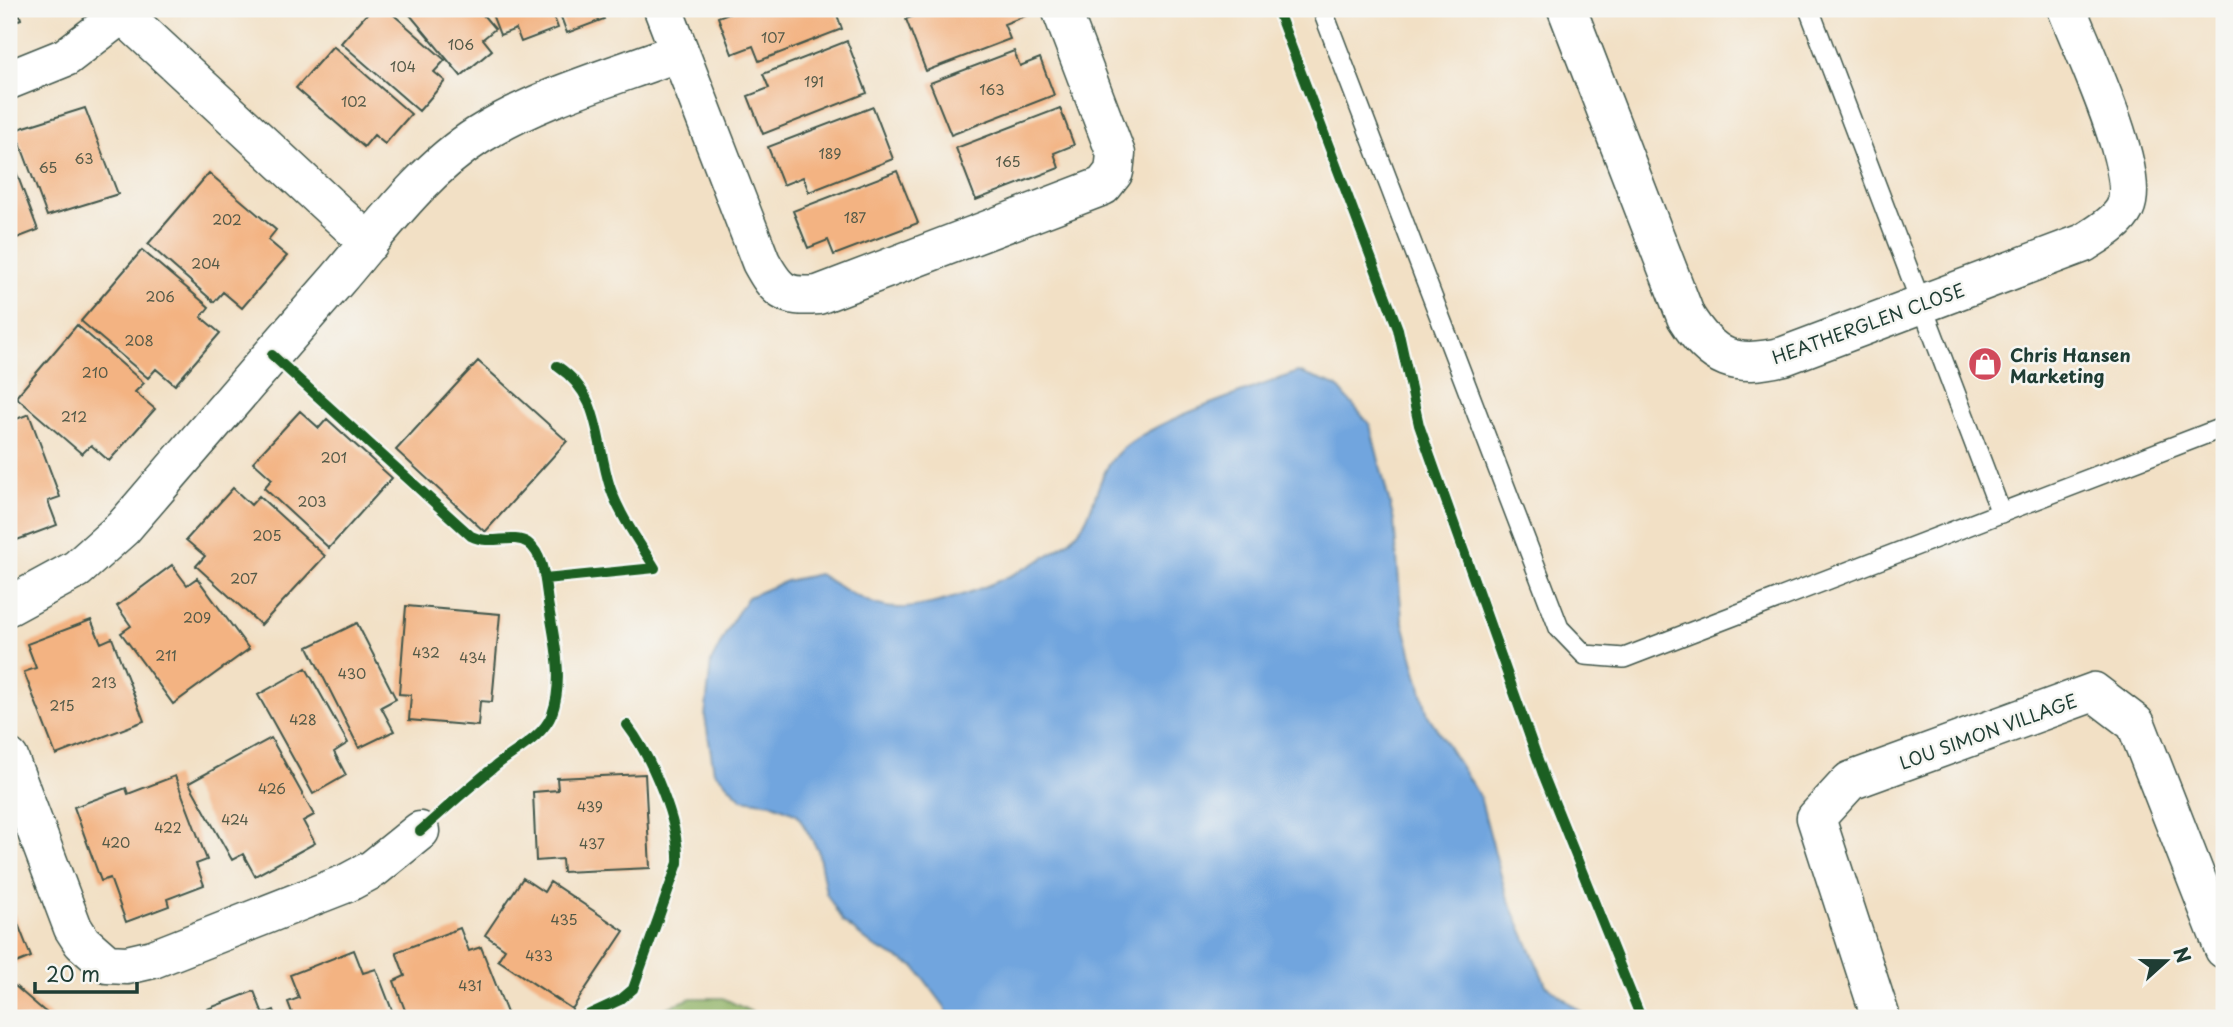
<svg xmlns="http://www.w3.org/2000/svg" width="2233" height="1027" font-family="'Playpen Sans',sans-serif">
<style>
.forest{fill:#91b266;stroke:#58784d;stroke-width:2}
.water{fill:#71a5de;stroke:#487189;stroke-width:2}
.building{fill:#f3b382}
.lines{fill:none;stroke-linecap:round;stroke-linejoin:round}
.lane-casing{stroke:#3f554a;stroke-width:22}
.street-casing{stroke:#3f554a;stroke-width:41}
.lane{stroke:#fff;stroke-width:19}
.street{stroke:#fff;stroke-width:38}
.cycleway-casing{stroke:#f6f6f2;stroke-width:15}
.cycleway{stroke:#1b5e20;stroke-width:10}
.labels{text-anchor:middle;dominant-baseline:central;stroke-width:5;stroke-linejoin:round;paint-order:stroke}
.number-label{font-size:14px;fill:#545a48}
.street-label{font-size:18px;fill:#1f3d34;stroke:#f6f6f2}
.poi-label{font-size:18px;font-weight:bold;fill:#1f3d34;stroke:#f6f6f2;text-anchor:start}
</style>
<rect width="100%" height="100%" fill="#f6f6f2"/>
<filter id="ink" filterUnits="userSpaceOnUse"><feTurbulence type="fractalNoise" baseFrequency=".0143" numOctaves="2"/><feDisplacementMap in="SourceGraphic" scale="14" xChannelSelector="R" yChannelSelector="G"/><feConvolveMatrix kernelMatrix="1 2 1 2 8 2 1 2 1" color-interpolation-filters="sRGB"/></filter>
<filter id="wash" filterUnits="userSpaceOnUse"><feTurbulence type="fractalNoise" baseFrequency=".00686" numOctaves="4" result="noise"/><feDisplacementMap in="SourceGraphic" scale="28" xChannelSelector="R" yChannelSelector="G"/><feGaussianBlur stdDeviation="1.57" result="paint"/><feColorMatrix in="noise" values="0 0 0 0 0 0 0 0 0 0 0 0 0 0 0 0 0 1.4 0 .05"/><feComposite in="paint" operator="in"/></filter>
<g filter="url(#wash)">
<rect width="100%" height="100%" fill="#f2e0c5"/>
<path class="forest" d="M691 998H723L764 1018H642Z"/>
<path class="water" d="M1298 372 1337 386 1370 425 1394 521 1402 619 1428 715 1480 797 1506 894 1546 985 1589 1018H949L945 1007 915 967 875 947 843 922 826 893 818 850 797 814 771 803 742 799 714 771 705 717 711 662 731 623 748 597 786 581 819 574C840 587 862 602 886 607 931 616 1047 566 1077 533 1096 511 1096 475 1118 453 1150 420 1252 390 1298 372Z"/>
<g id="blocks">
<path class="building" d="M9 9H18L21 19 9 23Z
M371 9H387L445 60 434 72 445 81 419 111 341 43Z
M405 9H478L495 29 483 39 492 50 461 76Z
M490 9H551L558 28 521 42 516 29 500 35Z
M558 9H600L604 19 567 33Z
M739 9H835L842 29 759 61 753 46 732 54 718 17Z
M932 9H1022L1025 16 1004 24 1010 39 926 71 906 19Z
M847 41 867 93 763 134 748 96 769 88 763 74Z
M333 46 411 114 385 144 374 135 364 147 296 88Z
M1014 51 1020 66 1040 58 1054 95 951 135 930 83Z
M873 107 893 159 809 192 803 177 783 185 768 147Z
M85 108 118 194 47 216 15 130Z
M1060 108 1074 145 1054 153 1059 168 976 200 956 148Z
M9 153 38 230 9 241Z
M897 171 918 223 834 255 828 240 808 248 793 211Z
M209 173 276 230 268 240 287 256 242 308 223 292 214 302 148 244Z
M142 250 209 307 201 317 220 333 175 385 156 369 148 378 81 321Z
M77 325 144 383 135 392 155 409 109 461 91 445 82 454 16 397Z
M478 361 567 441 485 532 396 450Z
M300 411 319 428 327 419 392 478 329 548 264 488 272 479 253 462Z
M29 414 60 497 48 501 57 525 9 543V422Z
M233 488 251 505 259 496 325 556 261 625 196 566 205 556 186 540Z
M172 565 187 585 197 578 249 649 173 704 121 633 131 626 117 606Z
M406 606 500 614 492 702 480 701 478 726 409 720 411 695 399 694Z
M91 620 101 643 112 638 144 721 56 755 24 672 36 668 27 644Z
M357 623 396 699 381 707 394 731 359 748 308 647Z
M306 668 348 743 334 752 346 775 313 794 258 695Z
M271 738 314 815 303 821 315 843 255 876 243 854 232 860 189 783Z
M645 774 650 868 563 872 562 859 536 861 533 792 558 790 557 778Z
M175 776 207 860 196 864 204 885 167 899 169 906 126 922 110 878 101 881 74 807 126 788 128 794Z
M523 878 544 892 550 882 624 931 572 1009 498 960 505 949 485 935Z
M9 901 31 957 9 966Z
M460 928 469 951 481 947 509 1018H408L394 981 405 976 396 952Z
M354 950 363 973 376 969 395 1018H294L288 1002 299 998 290 975Z
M15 986 43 1010 54 1018H9V993Z
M254 991 263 1014 274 1010 277 1018H190L189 1016Z"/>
</g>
</g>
<g filter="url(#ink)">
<use href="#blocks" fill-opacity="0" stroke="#3f554a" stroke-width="2"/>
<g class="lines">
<g class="lane-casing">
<path id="lane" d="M1322 9 1559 628 1585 655 1624 658 2224 427
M1809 9 2001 513"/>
</g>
<g class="street-casing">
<path id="street" d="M117 9 369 243
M663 9 761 262C777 291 784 298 818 295L1103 186 1114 172 1116 154 1061 9
M1567 9 1686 317C1713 360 1735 368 1784 356L2084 243C2098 234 2118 223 2125 208 2142 172 2082 48 2067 9
M9 80 66 57 122 14
M9 606 77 569 123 528C195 444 266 361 338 279 380 230 423 170 479 135 539 97 613 77 679 52
M9 758 73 928 82 942 107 964 127 965 153 959 347 883 373 869 420 831
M1881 1018 1816 818 1850 781 2094 692 2136 724 2224 949"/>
</g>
<use href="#lane" class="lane"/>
<use href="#street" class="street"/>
<g class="cycleway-casing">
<path id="cycleway" d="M1277 9 1398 329 1419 425 1543 774 1641 1018
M272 355 471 536C491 546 512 533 528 543 546 556 545 589 549 608 555 642 564 681 552 714 542 739 512 752 493 768 468 788 444 810 420 831
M545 579 655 568C639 542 620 516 610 487 595 440 602 396 557 366
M581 1018 620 1000 633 989 678 863C680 824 651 756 627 725"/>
</g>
<use href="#cycleway" class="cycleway"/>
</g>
</g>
<defs>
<g id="shop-disc" transform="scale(1.75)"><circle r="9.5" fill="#d1495b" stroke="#f6f6f2"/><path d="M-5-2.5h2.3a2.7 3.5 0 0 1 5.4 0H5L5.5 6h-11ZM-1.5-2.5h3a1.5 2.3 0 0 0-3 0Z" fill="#fff"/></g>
</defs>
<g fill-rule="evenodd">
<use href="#shop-disc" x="1985" y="364"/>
</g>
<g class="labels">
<g class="number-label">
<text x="773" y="37">107</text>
<text x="461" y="44">106</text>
<text x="403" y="66">104</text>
<text x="814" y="81">191</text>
<text x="992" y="89">163</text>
<text x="354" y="101">102</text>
<text x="830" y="153">189</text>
<text x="84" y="158">63</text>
<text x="1008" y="161">165</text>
<text x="48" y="167">65</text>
<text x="855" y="217">187</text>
<text x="227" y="219">202</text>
<text x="206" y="263">204</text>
<text x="160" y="296">206</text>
<text x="139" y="340">208</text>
<text x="95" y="372">210</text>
<text x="74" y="416">212</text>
<text x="334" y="457">201</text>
<text x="312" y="501">203</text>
<text x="267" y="535">205</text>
<text x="244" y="578">207</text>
<text x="197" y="617">209</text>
<text x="426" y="652">432</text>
<text x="166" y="655">211</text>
<text x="473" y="657">434</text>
<text x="352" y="673">430</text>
<text x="104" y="682">213</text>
<text x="62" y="705">215</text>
<text x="303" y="719">428</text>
<text x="272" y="788">426</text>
<text x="590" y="806">439</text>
<text x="235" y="819">424</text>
<text x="168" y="827">422</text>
<text x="116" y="842">420</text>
<text x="592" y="843">437</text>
<text x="564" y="919">435</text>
<text x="539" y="955">433</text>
<text x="470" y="985">431</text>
</g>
<g class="street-label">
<text transform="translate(1868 323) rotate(-20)">HEATHERGLEN CLOSE</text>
<text transform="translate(1988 731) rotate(-20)">LOU SIMON VILLAGE</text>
</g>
<g class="poi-label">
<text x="2010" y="354">Chris Hansen<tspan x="2010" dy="21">Marketing</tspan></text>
</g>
</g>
<rect width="2233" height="1027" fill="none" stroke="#f6f6f2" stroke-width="35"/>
<g transform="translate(2166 961) rotate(69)" stroke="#f6f6f2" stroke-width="5" paint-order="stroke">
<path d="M0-5L12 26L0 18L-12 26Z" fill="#1f3d34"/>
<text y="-10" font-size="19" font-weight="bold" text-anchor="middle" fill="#1f3d34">N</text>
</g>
<path d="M35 982v10h102v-10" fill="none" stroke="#1f3d34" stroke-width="3.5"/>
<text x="46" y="982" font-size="21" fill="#1f3d34" stroke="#f6f6f2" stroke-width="5" paint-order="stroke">20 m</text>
</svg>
